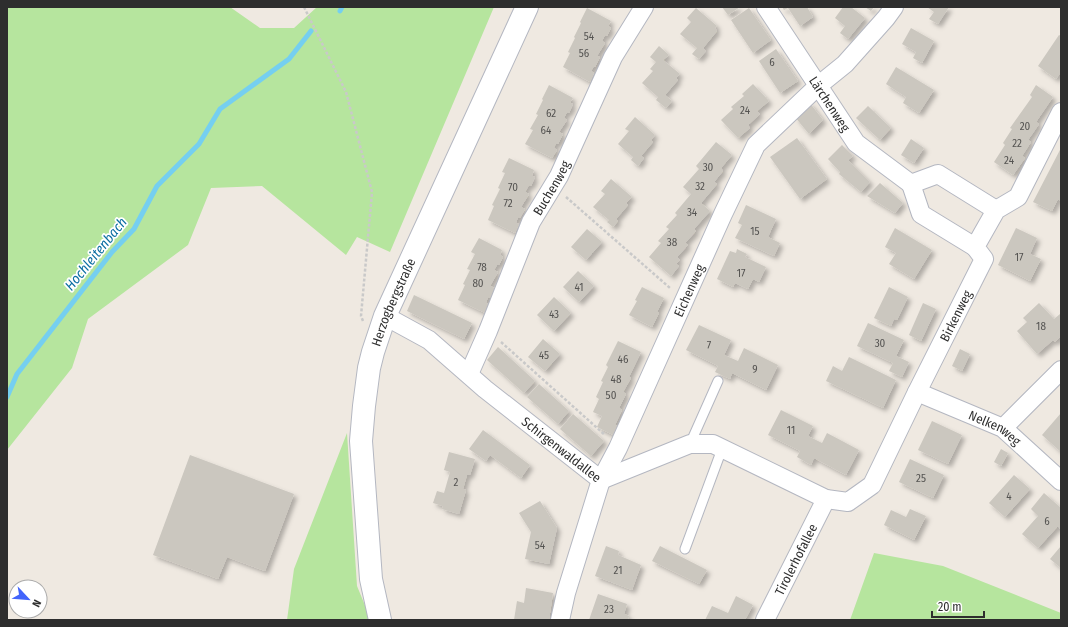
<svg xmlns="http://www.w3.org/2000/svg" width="1068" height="627" font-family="'Fira Sans Condensed',sans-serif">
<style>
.green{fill:#b6e59e}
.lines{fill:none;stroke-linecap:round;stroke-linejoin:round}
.stream{stroke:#75cff0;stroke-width:5}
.building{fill:#cbc7bf;filter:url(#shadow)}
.lane-casing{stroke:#b4b7c1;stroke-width:11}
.street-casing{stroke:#b4b7c1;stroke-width:20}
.secondary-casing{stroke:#b4b7c1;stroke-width:24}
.path{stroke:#c9c9c9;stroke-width:2.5;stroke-dasharray:3 2;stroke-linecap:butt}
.lane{stroke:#fff;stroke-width:9}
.street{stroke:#fff;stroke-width:18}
.secondary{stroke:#fff;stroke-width:22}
.labels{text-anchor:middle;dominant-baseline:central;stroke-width:3.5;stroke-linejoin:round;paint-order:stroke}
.number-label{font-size:11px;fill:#555452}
.street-label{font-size:13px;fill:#2e2e2e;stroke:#fff}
.water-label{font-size:14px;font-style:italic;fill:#0d6fa3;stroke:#fff}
</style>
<defs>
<filter id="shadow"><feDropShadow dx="3.5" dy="3.5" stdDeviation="2" flood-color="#0004"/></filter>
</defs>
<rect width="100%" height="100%" fill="#efe9e1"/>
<path class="green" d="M7 7H230L260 28H294L317 7H494L390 252 357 237 346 255 262 186 211 188 188 245 88 319 72 368 7 450Z
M347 433 357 586 371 620H287L294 569Z
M874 553 943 566 1061 613V620H850Z"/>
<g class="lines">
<path class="stream" d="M340 11 342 7
M7 397 17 374 112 252 134 229 157 186 199 144 220 109 289 59 311 31"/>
</g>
<path class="building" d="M722 7H740L728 15Z
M782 7H807L813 17 800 26 788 8 784 10Z
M843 7H851L865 18 848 39 840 33 845 26 835 18Z
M865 7H874L871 11Z
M927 7H949L938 24 929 19 934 12Z
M587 8 611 21 608 26 611 28 607 36 605 35 602 41 605 43 597 56 600 57 595 67 594 66 591 71 594 73 590 82 563 67 570 53 568 52 575 38 574 37 581 23 580 22Z
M696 8 717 26 715 28 717 31 703 48 706 51 699 59 692 54 697 48 680 34 691 22 687 18Z
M749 8 771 40 753 53 731 20Z
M911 28 934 41 922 63 913 58 916 52 902 44Z
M1059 35 1061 36V72L1056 79 1038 66Z
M659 46 669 55 663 60 680 74 676 78 678 80 665 95 672 101 666 108 656 100 658 97 642 83 653 71 650 69 656 62 650 57Z
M776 49 798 81 780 93 759 61Z
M896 67 934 90 919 113 903 103 906 97 886 84Z
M753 84 769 101 757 111 760 114 748 125 750 128 738 138 721 120 733 109 731 107 744 96 742 94Z
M549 85 573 98 570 103 573 104 569 113 567 112 564 118 567 120 559 132 563 134 558 144 556 143 554 148 557 150 552 158 525 144 533 130 530 129 538 115 536 114 543 100 542 99Z
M1036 85 1053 97 1036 122 1039 124 1028 140 1031 142 1022 156 1025 158 1013 175 994 162 1005 145 1003 143 1012 129 1010 128 1032 97 1030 95Z
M809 102 823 120 809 134 795 117Z
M868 106 891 128 880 140 856 118Z
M635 117 655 135 651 140 653 142 641 156 644 158 638 166 631 160 633 157 618 144 629 131 625 129Z
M797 138 827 179 800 199 770 157Z
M911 139 924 148 914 163 901 155Z
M716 142 732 155 721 168 723 171 714 182 717 184 701 203 710 211 694 229 696 231 685 243 688 245 677 257 680 260 676 264 679 266 671 276 649 257 661 243 658 241 669 229 666 227 677 215 675 213 691 194 683 187 699 169 696 166Z
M842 145 853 156 848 160 870 182 861 192 839 174 840 172 828 159Z
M1061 148V201L1058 199 1052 211 1033 202Z
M509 158 534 170 532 176 535 177 531 186 529 185 525 192 529 194 521 207 525 209 520 218 518 217 516 223 519 224 515 233 488 220 494 206 492 205 500 189 498 188 505 173 502 172Z
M611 179 632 197 626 203 628 205 616 219 618 221 613 227 607 222 609 220 593 207 605 194 601 191Z
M880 183 903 203 895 213 867 196Z
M746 205 776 219 768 237 780 243 774 256 735 238 742 225 738 223Z
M895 228 932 250 914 279 889 264 896 253 885 247Z
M1016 228 1037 238 1030 254 1041 259 1030 281 998 265Z
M587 229 602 242 586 260 571 247Z
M479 238 502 250 500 255 503 257 499 265H497L494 270 498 272 490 286 495 288 490 298 488 297 486 303 489 304 485 313 458 300 465 285 463 284 470 270 467 269 475 254 471 252Z
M737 249 747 254 745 257 766 267 759 282 753 279 748 289 735 283 733 287 717 279 730 251 736 253Z
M578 271 594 286 579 302 563 287Z
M642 287 664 298 657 312 659 313 652 327 629 315 637 301 635 300Z
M889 287 908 297 897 320 894 319 891 326 874 318Z
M414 295 472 323 464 339 407 311Z
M554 297 571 313 554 331 537 315Z
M923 303 936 309 921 341 909 335Z
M1039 303 1054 319 1060 314 1061 316V336L1055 342 1053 340 1037 354 1017 331 1027 322 1023 318Z
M868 323 904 340 896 356 909 362 902 377 889 371 893 363 857 346Z
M699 325 731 340 724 355 738 361 744 348 778 365 766 390 732 373 730 379 715 372 718 366 686 350Z
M543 339 560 354 545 371 528 357Z
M618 341 641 352 629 377 631 378 623 392 626 394 619 408 622 410 615 425 618 426 613 435 597 427 602 416 593 412 599 399 596 397 603 382 601 381 608 367 606 365Z
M498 347 535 381 524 393 487 360Z
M960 349 970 354 962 371 952 366Z
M849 357 896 380 883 408 826 381 833 366 842 371Z
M539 384 569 411 558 424 527 397Z
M781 410 813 426 808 436 822 443 827 433 859 450 846 475 814 458 811 465 797 457 800 451 768 435Z
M1061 413V452L1042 435Z
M573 414 604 441 591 456 560 429Z
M932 421 962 435 948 464 918 450Z
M483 430 530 465 521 478 490 455 486 461 469 449Z
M1001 449 1008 453 1001 466 994 462Z
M449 452 475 459 470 475H467L463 489 466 490 459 514 442 509 443 506 433 503 437 491 444 493 450 472 444 470Z
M190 455 294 494 265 571 227 557 218 579 153 555Z
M910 459 944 475 933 498 899 482Z
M1014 475 1030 489 1005 517 989 503Z
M1044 493 1061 508V530L1058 526 1038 548 1022 534 1038 516 1031 509Z
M540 501 557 528 549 564 525 559 531 532 519 513Z
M910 509 926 516 914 540 884 525 891 510 906 517Z
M606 546 619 551 618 555 641 565 632 590 595 576Z
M660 546 707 570 699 584 652 561Z
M1061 546V568L1050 559Z
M526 588 553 593 549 620H514L517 601 524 603Z
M598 594 627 604 624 614 629 616 628 620H589Z
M736 596 753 605 745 620H705L712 606 728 613Z"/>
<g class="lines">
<g class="lane-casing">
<path id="lane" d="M690 444 718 381
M685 549 722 449"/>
</g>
<g class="street-casing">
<g id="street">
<path id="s1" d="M766 7 856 143 911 184 938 174 996 210"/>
<path d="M911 184 921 214 975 247"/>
<path id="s2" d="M385 316 429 340 485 389 601 480 690 444H713L826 499 848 502 872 485 917 392 984 259 975 247 996 210 1018 197 1061 112"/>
<path id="s3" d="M469 374 488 331 531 222 559 176 613 57 644 7"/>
<path id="s4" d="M917 392 1003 428 1061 481"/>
<path d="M1003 428 1061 370"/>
<path id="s5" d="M560 620 566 593 601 480 618 448 723 214 756 145 819 85 845 64 886 18 894 7"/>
<path id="s6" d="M765 620 826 499"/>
</g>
</g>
<g class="secondary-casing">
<g id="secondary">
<path id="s7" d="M380 620 371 579 361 441 364 406 369 368 373 352 385 316 527 7"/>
</g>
</g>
<path class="path" d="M304 7 346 92 372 192 361 316 363 321
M566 197 670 288
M501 342 605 435"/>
<use href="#lane" class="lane"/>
<use href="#street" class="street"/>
<use href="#secondary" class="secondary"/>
</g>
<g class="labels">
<g class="number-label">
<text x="589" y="36">54</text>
<text x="584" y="53">56</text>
<text x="772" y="62">6</text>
<text x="745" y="110">24</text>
<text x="551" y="113">62</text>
<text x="1025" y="126">20</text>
<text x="546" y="130">64</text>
<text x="1017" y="143">22</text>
<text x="1009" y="160">24</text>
<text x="708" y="167">30</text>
<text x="700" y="186">32</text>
<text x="513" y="187">70</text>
<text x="508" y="203">72</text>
<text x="692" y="212">34</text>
<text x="755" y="231">15</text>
<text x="672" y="242">38</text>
<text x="1019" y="257">17</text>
<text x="482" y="267">78</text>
<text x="741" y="273">17</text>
<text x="478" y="283">80</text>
<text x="579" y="287">41</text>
<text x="554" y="314">43</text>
<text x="1041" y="326">18</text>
<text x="880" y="343">30</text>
<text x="709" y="345">7</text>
<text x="544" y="355">45</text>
<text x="623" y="359">46</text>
<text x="755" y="369">9</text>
<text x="616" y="379">48</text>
<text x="611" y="395">50</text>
<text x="791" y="430">11</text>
<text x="921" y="478">25</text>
<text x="456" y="482">2</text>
<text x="1009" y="496">4</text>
<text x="1047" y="521">6</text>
<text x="540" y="545">54</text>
<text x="618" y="570">21</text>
<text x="609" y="609">23</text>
</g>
<g class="street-label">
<text stroke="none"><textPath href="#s1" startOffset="116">Lärchenweg</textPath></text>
<text stroke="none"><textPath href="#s3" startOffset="204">Buchenweg</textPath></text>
<text stroke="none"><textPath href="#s5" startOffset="355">Eichenweg</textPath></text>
<text stroke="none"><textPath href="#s7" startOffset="324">Herzogbergstraße</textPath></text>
<text stroke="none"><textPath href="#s2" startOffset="757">Birkenweg</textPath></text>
<text stroke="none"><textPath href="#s4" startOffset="86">Nelkenweg</textPath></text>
<text stroke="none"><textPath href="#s2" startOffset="222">Schirgenwaldallee</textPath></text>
<text stroke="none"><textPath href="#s6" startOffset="68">Tirolerhofallee</textPath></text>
</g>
<g class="water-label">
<text transform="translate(96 254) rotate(-51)">Hochleitenbach</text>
</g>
</g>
<rect width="1068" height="627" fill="none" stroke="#2e2e2e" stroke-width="16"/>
<g transform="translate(28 599) rotate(116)"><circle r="19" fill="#ffffff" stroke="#ababab"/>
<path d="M0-3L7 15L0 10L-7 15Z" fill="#4264fb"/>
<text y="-6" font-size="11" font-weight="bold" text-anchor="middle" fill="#2e2e2e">N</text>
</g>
<path d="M932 611v6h52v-6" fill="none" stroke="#2e2e2e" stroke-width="2"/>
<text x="938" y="611" font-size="12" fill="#2e2e2e" stroke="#ffffff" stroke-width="3" paint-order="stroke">20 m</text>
</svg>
